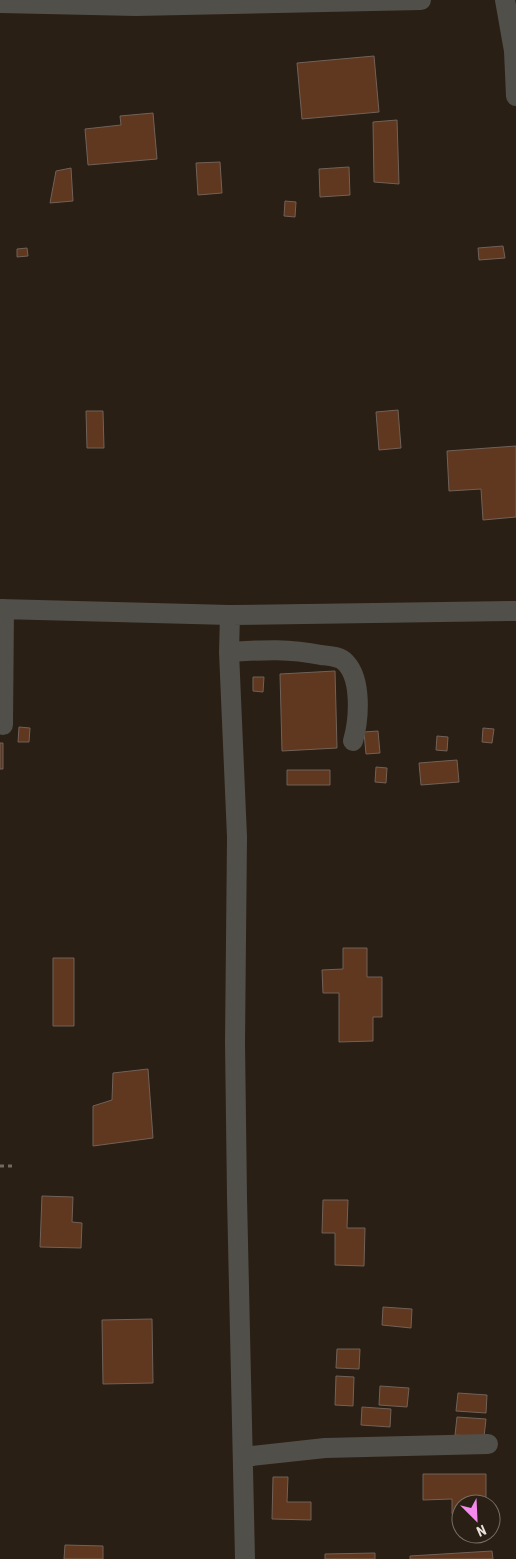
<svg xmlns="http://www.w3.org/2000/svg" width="516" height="1559" font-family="'Roboto Condensed',sans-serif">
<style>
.building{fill:#60381f;stroke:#716158}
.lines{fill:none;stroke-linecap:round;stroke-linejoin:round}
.path{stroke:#72695f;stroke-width:3;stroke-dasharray:4 4;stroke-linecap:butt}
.minor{stroke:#514f49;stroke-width:20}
</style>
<rect width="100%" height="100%" fill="#291f14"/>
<path class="building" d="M374 56 379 112 302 119 297 63Z
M153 113 157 159 88 165 85 129 121 125 120 116Z
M397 120 399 184 374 182 373 122Z
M220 162 222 193 198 195 196 163Z
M349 167 350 195 320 197 319 169Z
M71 168 73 201 50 203 56 171Z
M285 201 296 202 295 217 284 216Z
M503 246 505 258 479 260 478 248Z
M27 248 28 256 17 257V249Z
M398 410 401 448 379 450 376 412Z
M86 411H103L104 448H87Z
M516 446V517L483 520 481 489 449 491 447 451Z
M335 671 337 748 282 751 280 674Z
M253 677H264L263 692 253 691Z
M19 727 30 728 29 742H18Z
M483 728 494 729 492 743 482 742Z
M378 731 380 753 366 754 364 732Z
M437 736 448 737 447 751 436 750Z
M0 743H3V769H0Z
M457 760 459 782 421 785 419 763Z
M376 767 387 768 386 783 375 782Z
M287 770H330V785H287Z
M343 948H367V977H382V1017H373V1041L339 1042V993H323L322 970 343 969Z
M53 958H74V1026H53Z
M148 1069 153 1138 93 1146V1106L112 1100 113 1073Z
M42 1196 73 1197 72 1222 82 1223 81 1248 40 1247Z
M323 1200H348L347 1228H365L364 1266 335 1265V1233H322Z
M383 1307 412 1309 411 1328 382 1325Z
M152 1319 153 1383 103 1384 102 1320Z
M337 1349H360L359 1369 336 1368Z
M336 1376 354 1377 353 1406 335 1405Z
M380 1386 409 1388 407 1407 379 1405Z
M458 1393 487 1395 486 1413 456 1411Z
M362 1407 391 1409 390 1427 361 1425Z
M457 1417 486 1419 484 1437 455 1435Z
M423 1474H486V1504H461V1514H452V1499L423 1500Z
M273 1477H288L287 1502H311V1520L272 1519Z
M65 1545 103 1546V1559H64Z
M492 1551 493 1559H410V1556Z
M375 1553V1559H325V1554Z"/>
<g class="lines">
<path class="path" d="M0 1166H15"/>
<path class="minor" d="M505 0 514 51 516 96
M0 3 136 6 421 0
M0 609 230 615 516 611
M230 615 229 652 237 837 235 1043 237 1197 245 1559
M229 652C262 650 287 648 321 655 329 656 340 656 346 663 362 680 359 720 353 741
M3 725 4 609
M243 1457 325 1448 488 1444"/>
</g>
<g transform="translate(476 1519) rotate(156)"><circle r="24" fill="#291f14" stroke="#776e64"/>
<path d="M0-4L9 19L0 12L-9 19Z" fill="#f689ee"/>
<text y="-8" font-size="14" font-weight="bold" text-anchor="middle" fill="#ebe4dd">N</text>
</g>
</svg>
